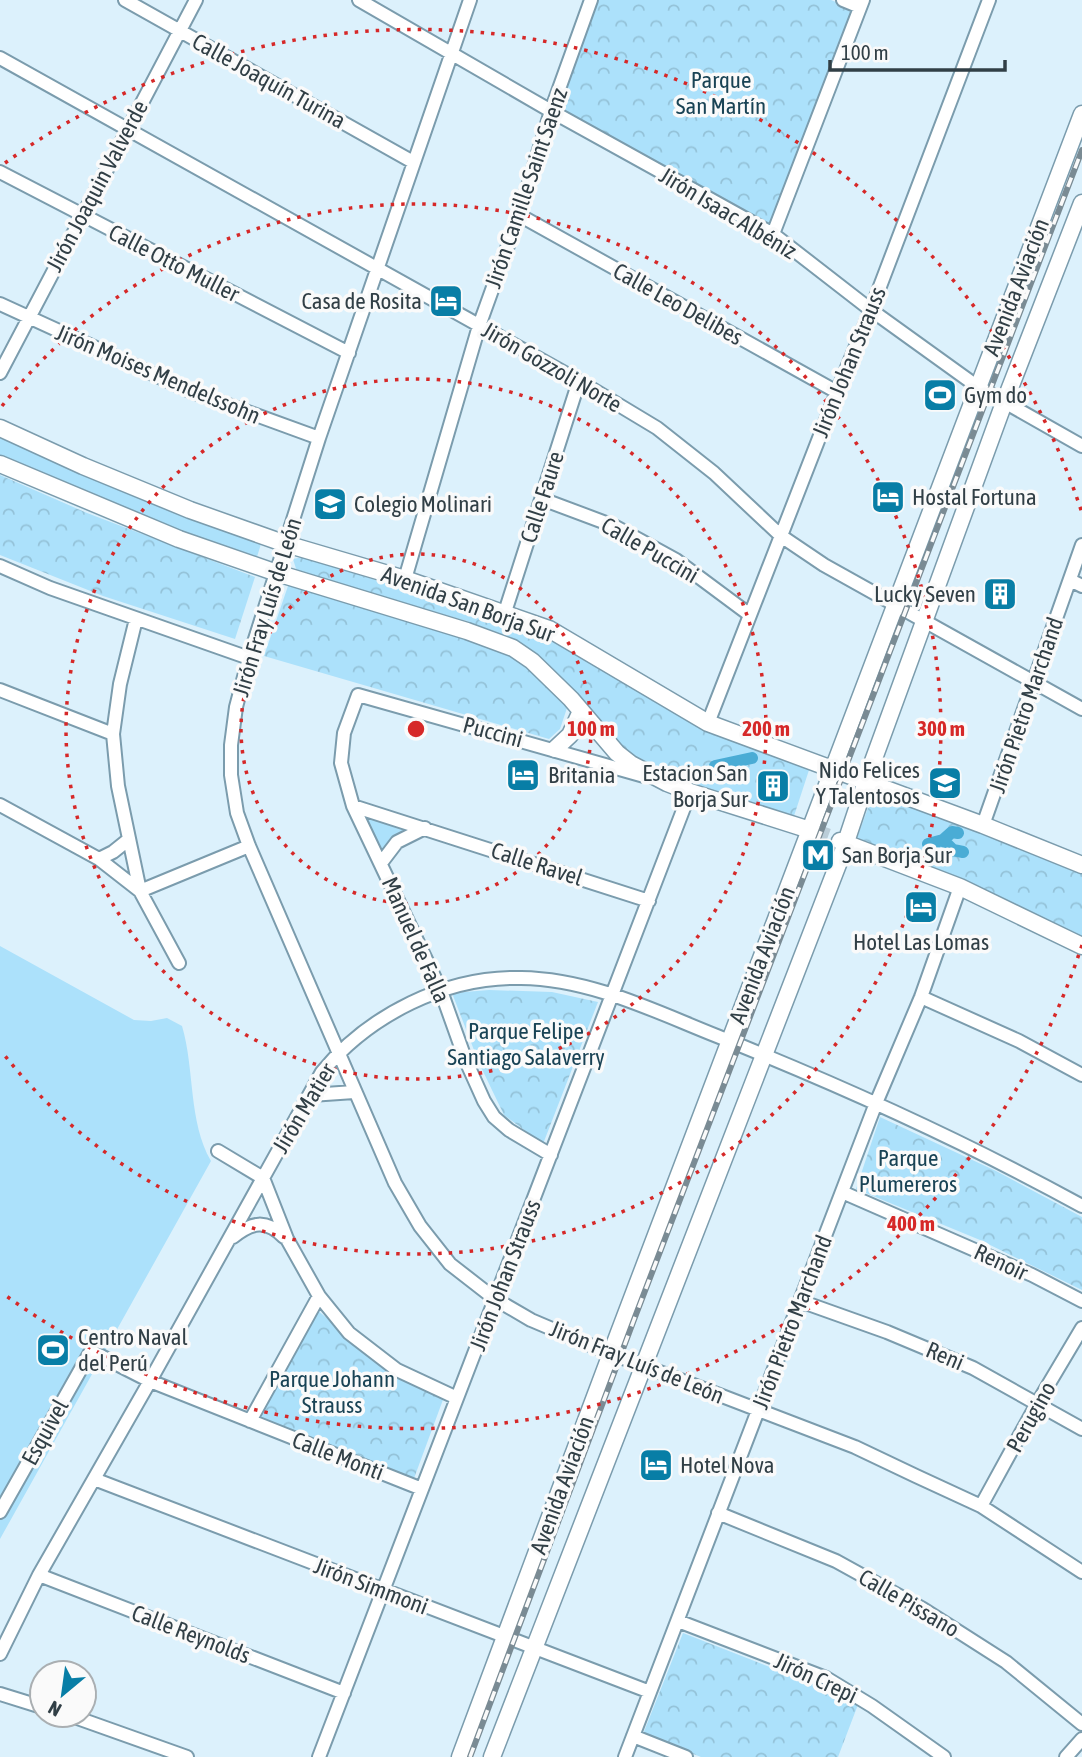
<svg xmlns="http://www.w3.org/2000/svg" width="1082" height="1757" font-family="'Asap Condensed',sans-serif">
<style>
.grass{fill:#ace1fb}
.forest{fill:url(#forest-crowns)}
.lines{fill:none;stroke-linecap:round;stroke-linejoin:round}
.canal{stroke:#4aacd5;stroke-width:12}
.major-tunnel{stroke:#bacdd8;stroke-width:16;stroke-dasharray:16 8;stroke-linecap:butt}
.minor-casing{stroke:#7b9cad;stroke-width:16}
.major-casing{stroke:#7b9cad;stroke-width:19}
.minor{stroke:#fff;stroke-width:12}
.major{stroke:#fff;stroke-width:16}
.rail-casing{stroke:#7a8b94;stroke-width:6}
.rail{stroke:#fafafa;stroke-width:3.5;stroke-dasharray:10;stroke-linecap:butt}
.ring{fill:none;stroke:#d62828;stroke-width:3.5;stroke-dasharray:3.5 7}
.labels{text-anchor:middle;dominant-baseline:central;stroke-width:7;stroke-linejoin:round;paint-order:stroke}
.park-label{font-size:23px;fill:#194355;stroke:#fafafa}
.street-label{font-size:23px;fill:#313f46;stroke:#fafafa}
.poi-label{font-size:23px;fill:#313f46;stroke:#fafafa;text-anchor:start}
.centre{fill:#d62828;stroke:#fafafa;stroke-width:3.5}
.ring-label{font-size:21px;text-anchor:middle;font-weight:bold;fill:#d62828;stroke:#fafafa;stroke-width:7;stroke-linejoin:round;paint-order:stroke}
</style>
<defs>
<pattern id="forest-crowns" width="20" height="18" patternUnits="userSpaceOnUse" patternTransform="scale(1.75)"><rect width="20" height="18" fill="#ace1fb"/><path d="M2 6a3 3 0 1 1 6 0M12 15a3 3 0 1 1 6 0" fill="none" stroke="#94c2d8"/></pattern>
</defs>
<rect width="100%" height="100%" fill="#dcf1fc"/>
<path class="grass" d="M0 436C85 475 172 514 261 544L256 560 183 534 0 457Z
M353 806 425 828 397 842 381 863Z
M0 946 134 1020 151 1021 167 1018 182 1026C195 1070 188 1121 211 1161L0 1539Z"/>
<path class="forest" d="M597 0H831L853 9 771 227 557 109Z
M0 475 87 513 255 577 235 639 103 596 0 555Z
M303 557 538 632 692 722 810 767 794 816 697 789 660 774 628 753 526 648 467 621 314 579 297 572 293 559Z
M294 585 482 640 530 666 564 701 567 708 560 729 549 739 264 656 288 586Z
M874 791 1082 871V938L967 881 856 841Z
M489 990 552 992 598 1002 543 1144 504 1115 479 1063 452 993Z
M880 1117 996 1171 1082 1217V1290L980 1240 856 1189Z
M317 1310 394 1373 444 1397 413 1481 257 1418Z
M683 1633 859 1702 838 1757H701L643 1734Z"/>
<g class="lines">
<path class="canal" d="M715 766 752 758
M943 840 953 850 963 852
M928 844 943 840 952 832 958 833"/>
<path class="major-tunnel" d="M813 831 840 841"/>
<g class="minor-casing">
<path id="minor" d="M125 0 413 162
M359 0 551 111 773 234 871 310 978 387 1082 446
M470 0 319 438 249 658 236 707 231 745V775L237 813 249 846 395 1183 420 1226 450 1264 495 1299 531 1320 597 1348 855 1447 916 1476 981 1506 1082 1572
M843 0 860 7
M0 58 579 381 657 428 714 473 781 536 824 565 1082 709
M0 172 349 353
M519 215 837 392
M773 234 863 0
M0 304 190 391 319 438
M0 373 196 0
M542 499 614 526 676 560 750 615
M0 566 50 588 249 658
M405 579 479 326 519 215 551 111 591 0
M1070 580 1082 586
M505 612 579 381
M136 619 120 684 113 734 118 786 140 891 179 963
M0 690 113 734
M708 723 837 392 871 310 989 0
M0 805 99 859 140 891 249 846
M353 806 649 901
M983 825 1082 545
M99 859 113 852 128 840
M381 863 397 842 425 828
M921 997 1019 1041 1082 1075
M311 1095 354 1092
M218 1151 263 1178 287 1239 319 1296 349 1333 397 1370 457 1398
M551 1155 509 1130 494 1117 484 1101 466 1061 441 991 353 806 341 763 344 733 358 695 644 776
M842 1192 1032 1275 1082 1301
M233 1237C252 1222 266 1219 284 1237
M800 1301 887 1332 973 1368 1082 1429
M250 1421 319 1296
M94 1479 650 1692
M981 1506 1038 1402 1082 1328
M0 1512 91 1351 150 1381 422 1489
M718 1513 836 1561 923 1609 1006 1662 1082 1724
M39 1575 344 1693
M678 1621 826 1678 872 1706 944 1757
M0 1654 39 1575 150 1381 322 1072C369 1015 446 976 521 978 591 979 654 1011 717 1036 842 1086 964 1141 1082 1206
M0 1694 42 1707
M69 1715 187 1757
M633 1736 686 1757
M319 1757 690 792
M625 1757 876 1103 921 997 960 887
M1066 1757 1082 1739"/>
</g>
<g class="major-casing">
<path id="major" d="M0 428 83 466 190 510 286 544 405 579 549 629 708 723 983 825 1082 865
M0 464 179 539 277 573 467 631 513 648 532 661 571 699 617 753 631 764 667 783 690 792 813 831
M555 749 570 735 581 711
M840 841 960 887 1082 946
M460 1757 618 1335 1082 114
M492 1757 842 854 872 764 1001 411 1082 203"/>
</g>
<use href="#minor" class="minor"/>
<use href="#major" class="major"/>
<g class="rail-casing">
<path id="rail" d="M470 1757 635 1317 1082 150"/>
</g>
<use href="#rail" class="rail"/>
</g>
<g class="ring">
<circle cx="416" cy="729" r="175"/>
<circle cx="416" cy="729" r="350"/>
<path d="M2 406A525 525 0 1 1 2 1052"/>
<path d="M1082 945A700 700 0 0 1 5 1295M5 163A700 700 0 0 1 1082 513"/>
</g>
<defs>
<g id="hotel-square" transform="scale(1.75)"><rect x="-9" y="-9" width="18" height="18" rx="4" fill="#087ea6" stroke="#fafafa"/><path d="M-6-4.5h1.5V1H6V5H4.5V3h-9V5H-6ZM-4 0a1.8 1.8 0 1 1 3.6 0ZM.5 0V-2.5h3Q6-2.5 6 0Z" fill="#fff"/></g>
<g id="stadium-square" transform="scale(1.75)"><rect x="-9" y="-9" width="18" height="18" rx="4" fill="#087ea6" stroke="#fafafa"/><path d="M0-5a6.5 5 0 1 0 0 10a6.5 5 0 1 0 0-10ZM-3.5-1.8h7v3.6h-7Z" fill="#fff"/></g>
<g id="school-square" transform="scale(1.75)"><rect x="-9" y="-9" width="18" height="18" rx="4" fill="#087ea6" stroke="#fafafa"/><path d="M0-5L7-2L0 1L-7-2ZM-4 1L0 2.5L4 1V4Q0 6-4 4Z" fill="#fff"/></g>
<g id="building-square" transform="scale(1.75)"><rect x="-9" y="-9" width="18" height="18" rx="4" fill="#087ea6" stroke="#fafafa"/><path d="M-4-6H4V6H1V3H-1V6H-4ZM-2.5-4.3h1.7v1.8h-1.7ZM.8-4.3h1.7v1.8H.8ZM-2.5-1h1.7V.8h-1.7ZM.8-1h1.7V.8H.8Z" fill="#fff"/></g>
<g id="metro-square" transform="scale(1.75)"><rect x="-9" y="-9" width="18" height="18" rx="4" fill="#087ea6" stroke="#fafafa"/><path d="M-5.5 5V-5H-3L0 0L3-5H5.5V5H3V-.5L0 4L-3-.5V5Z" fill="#fff"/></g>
</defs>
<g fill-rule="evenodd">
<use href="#hotel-square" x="446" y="301"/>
<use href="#stadium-square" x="940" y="395"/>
<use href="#hotel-square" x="888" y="497"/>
<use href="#school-square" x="330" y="504"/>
<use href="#building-square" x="1000" y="594"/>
<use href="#hotel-square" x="523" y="775"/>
<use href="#school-square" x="945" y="783"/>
<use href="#building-square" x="773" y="786"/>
<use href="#metro-square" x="818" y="855"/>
<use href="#hotel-square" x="921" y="907"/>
<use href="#stadium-square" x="53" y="1350"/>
<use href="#hotel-square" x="656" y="1465"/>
</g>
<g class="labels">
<g class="park-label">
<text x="721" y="80">Parque<tspan x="721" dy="26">San Martín</tspan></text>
<text x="526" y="1031">Parque Felipe<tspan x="526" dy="26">Santiago Salaverry</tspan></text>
<text x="908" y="1158">Parque<tspan x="908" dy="26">Plumereros</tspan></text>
<text x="332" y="1379">Parque Johann<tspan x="332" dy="26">Strauss</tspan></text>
</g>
<g class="street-label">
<text transform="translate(269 81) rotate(29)">Calle Joaquín Turina</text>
<text transform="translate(97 186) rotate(-62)">Jirón Joaquin Valverde</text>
<text transform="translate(526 188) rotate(-71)">Jirón Camille Saint Saenz</text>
<text transform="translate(728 213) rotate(31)">Jirón Isaac Albéniz</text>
<text transform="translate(174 263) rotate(27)">Calle Otto Muller</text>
<text transform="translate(1016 287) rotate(-69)">Avenida Aviación</text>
<text transform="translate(678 304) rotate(29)">Calle Leo Delibes</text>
<text transform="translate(849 362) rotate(-68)">Jirón Johan Strauss</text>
<text transform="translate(552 367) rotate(30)">Jirón Gozzoli Norte</text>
<text transform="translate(158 374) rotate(23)">Jirón Moises Mendelssohn</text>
<text transform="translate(542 497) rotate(-72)">Calle Faure</text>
<text transform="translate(650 550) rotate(30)">Calle Puccini</text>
<text transform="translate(468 604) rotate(20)">Avenida San Borja Sur</text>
<text transform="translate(267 607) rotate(-73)">Jirón Fray Luís de León</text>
<text transform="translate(1026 705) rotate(-71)">Jirón Pietro Marchand</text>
<text transform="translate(493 732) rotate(15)">Puccini</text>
<text transform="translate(537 864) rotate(18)">Calle Ravel</text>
<text transform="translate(416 940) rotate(66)">Manuel de Falla</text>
<text transform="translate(762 955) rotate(-69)">Avenida Aviación</text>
<text transform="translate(304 1108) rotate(-59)">Jirón Matier</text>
<text transform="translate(1001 1262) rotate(25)">Renoir</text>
<text transform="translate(505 1275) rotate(-69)">Jirón Johan Strauss</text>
<text transform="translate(792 1322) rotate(-69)">Jirón Pietro Marchand</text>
<text transform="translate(945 1356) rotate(23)">Reni</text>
<text transform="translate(637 1362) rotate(22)">Jirón Fray Luís de León</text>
<text transform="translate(1031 1417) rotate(-61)">Perugino</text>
<text transform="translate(45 1432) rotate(-61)">Esquivel</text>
<text transform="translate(338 1456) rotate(21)">Calle Monti</text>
<text transform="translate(562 1485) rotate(-70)">Avenida Aviación</text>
<text transform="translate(371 1586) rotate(21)">Jirón Simmoni</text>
<text transform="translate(909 1603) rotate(30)">Calle Pissano</text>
<text transform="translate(191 1634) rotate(21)">Calle Reynolds</text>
<text transform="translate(816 1678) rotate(25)">Jirón Crepi</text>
</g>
<g class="poi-label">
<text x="422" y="301" text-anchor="end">Casa de Rosita</text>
<text x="964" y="395">Gym do</text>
<text x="912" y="497">Hostal Fortuna</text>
<text x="354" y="504">Colegio Molinari</text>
<text x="976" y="594" text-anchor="end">Lucky Seven</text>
<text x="920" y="770" text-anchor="end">Nido Felices<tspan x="920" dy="26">Y Talentosos</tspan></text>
<text x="748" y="773" text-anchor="end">Estacion San<tspan x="748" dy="26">Borja Sur</tspan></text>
<text x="548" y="775">Britania</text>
<text x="842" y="855">San Borja Sur</text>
<text x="921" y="942" text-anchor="middle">Hotel Las Lomas</text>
<text x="78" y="1337">Centro Naval<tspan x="78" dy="26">del Perú</tspan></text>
<text x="680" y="1465">Hotel Nova</text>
</g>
</g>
<circle cx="416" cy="729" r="10" class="centre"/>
<g class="ring-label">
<text x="591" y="736">100 m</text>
<text x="766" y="736">200 m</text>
<text x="941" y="736">300 m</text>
<text x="911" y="1231">400 m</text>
</g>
<g transform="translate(63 1694) rotate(209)"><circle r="33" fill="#fafafa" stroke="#aaafb2" stroke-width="2"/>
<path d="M0-5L12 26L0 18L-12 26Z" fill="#087ea6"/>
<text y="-10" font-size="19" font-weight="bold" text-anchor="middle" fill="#313f46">N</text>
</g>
<path d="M830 60v10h175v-10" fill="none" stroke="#313f46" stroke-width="3.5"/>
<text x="841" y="60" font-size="21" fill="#313f46" stroke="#fafafa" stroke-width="5" paint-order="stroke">100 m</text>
</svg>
